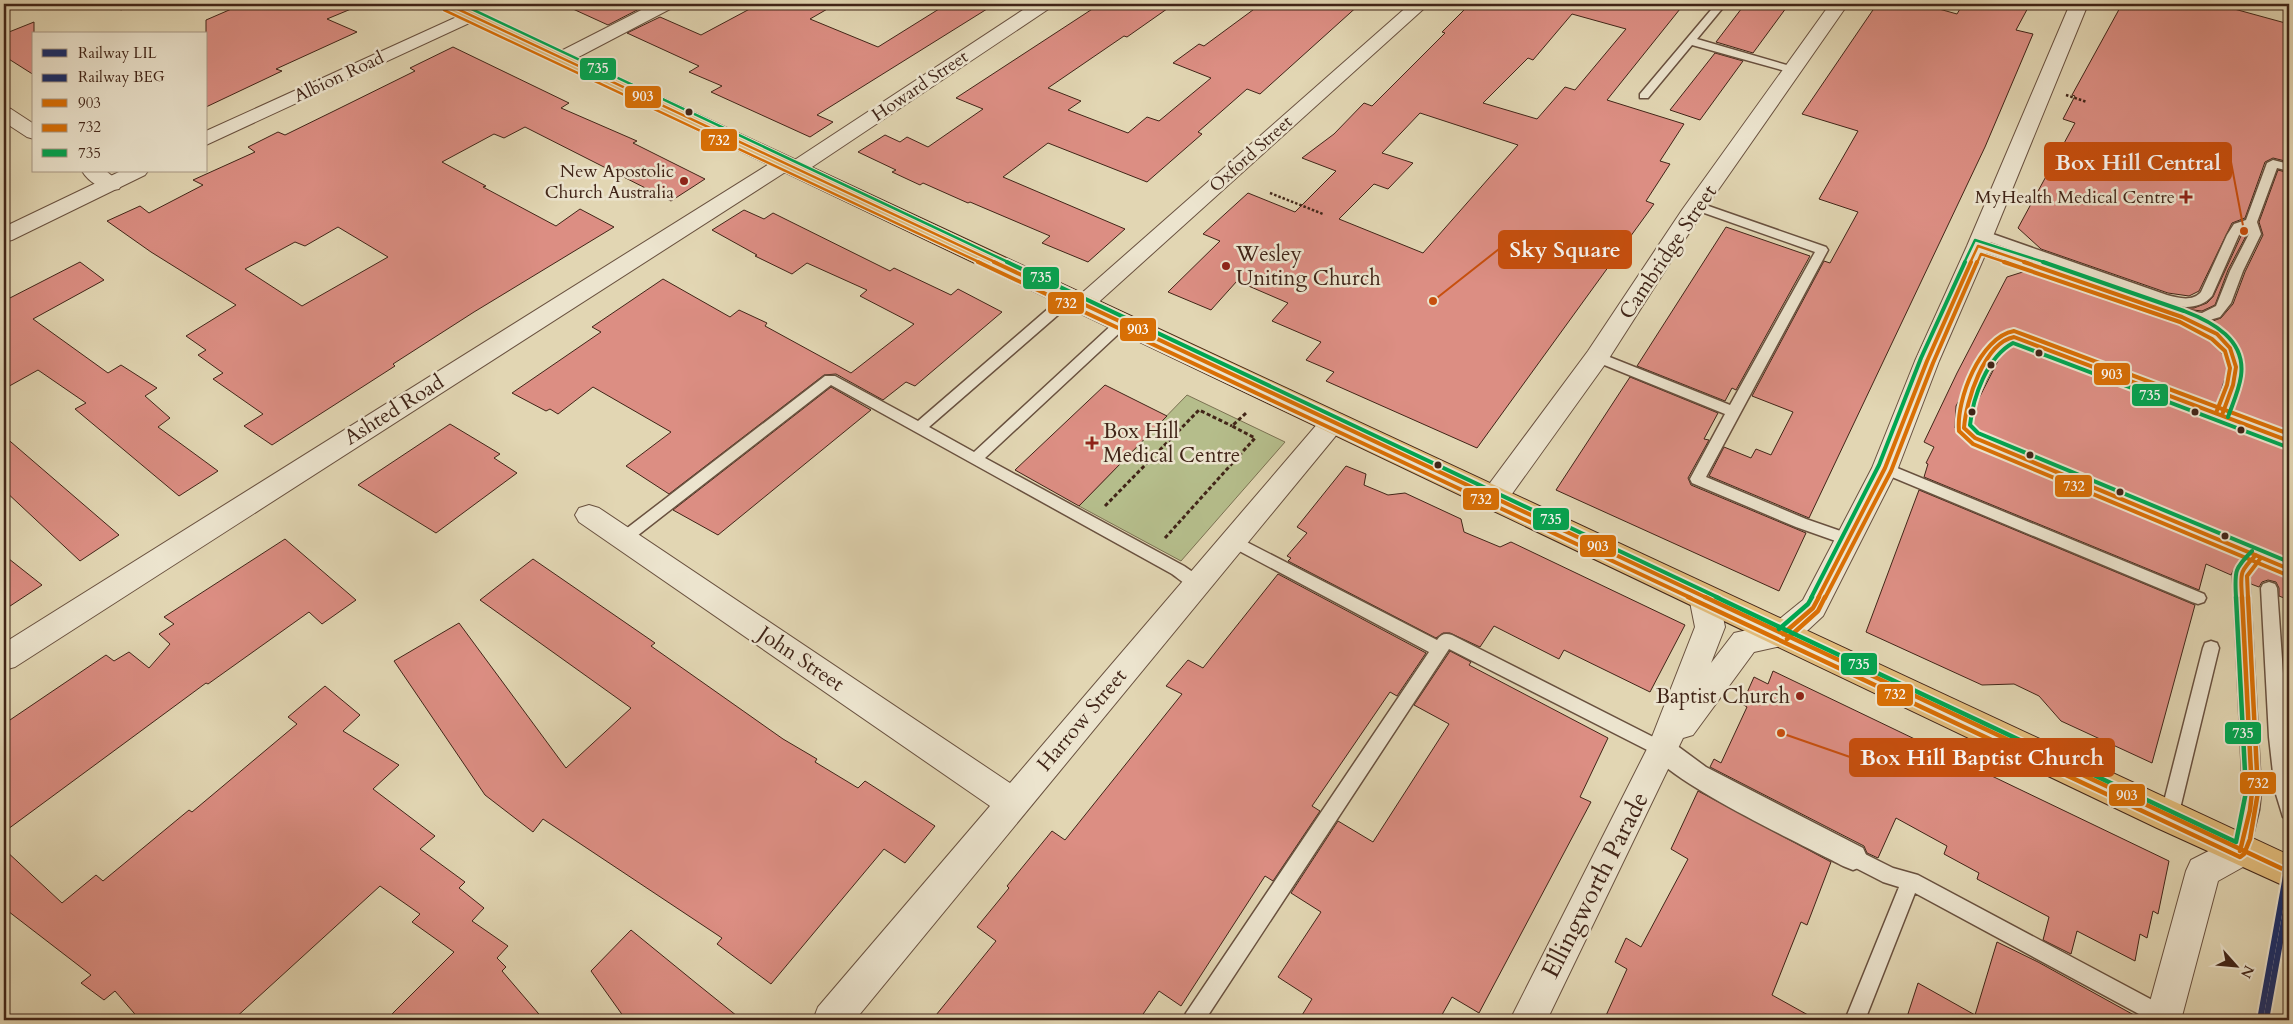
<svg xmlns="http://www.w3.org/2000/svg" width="2293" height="1024" font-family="Cardo,serif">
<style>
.green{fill:#b5bd8b;stroke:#7b7152}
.building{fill:#dc8e83;stroke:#412518;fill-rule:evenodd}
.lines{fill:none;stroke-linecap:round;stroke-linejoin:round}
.service-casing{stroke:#69513f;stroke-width:3}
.pedestrian-casing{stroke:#69513f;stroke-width:3}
.minor-casing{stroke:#69513f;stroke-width:2}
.tertiary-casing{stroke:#69513f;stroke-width:2}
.primary-casing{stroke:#412518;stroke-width:2}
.path-far1{stroke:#412518;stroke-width:2.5;stroke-dasharray:2.5 2;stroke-linecap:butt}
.path{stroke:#412518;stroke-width:3;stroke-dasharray:4 2.5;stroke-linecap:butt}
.service{fill:#ece4ce;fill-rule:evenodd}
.pedestrian{fill:#ece4ce;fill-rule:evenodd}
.minor{fill:#ece4ce;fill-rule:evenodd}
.tertiary{fill:#ece4ce;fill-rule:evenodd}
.primary{fill:#e1bb7a;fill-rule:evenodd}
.bus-1-far2-casing{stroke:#ece4ce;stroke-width:5}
.bus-1-far1-casing{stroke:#ece4ce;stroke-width:8}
.bus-1-casing{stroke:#ece4ce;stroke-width:8}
.bus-2-far2-casing{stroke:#ece4ce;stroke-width:5}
.bus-2-far1-casing{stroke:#ece4ce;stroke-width:8}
.bus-2-casing{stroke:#ece4ce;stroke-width:8}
.bus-3-far2-casing{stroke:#ece4ce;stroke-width:5}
.bus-3-far1-casing{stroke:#ece4ce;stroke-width:8}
.bus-3-casing{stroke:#ece4ce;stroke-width:8}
.bus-1-far2{stroke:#d96f05;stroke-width:2.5}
.bus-1-far1{stroke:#d96f05;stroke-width:4}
.bus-1{stroke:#d96f05;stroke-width:4.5}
.bus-2-far2{stroke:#d96f05;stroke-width:2.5}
.bus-2-far1{stroke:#d96f05;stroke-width:4}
.bus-2{stroke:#d96f05;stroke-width:4.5}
.bus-3-far2{stroke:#00a651;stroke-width:2.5}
.bus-3-far1{stroke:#00a651;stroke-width:4}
.bus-3{stroke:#00a651;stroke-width:4.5}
.rail-1-casing{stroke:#ece4ce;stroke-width:10}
.rail-2-casing{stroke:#ece4ce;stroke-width:10}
.rail-1{stroke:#152c6b;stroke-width:6}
.rail-2{stroke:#152c6b;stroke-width:6}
.bus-dot{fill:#412518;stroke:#ece4ce;stroke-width:2}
.poi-dot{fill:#8f2418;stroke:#ece4ce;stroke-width:2}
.labels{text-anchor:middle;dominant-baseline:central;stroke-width:5;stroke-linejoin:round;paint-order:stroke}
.far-street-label{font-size:18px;fill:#412518;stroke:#ece4ce}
.far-poi-label{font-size:18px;fill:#412518;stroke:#ece4ce;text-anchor:end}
.street-label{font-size:21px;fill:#412518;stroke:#ece4ce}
.poi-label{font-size:21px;fill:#412518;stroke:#ece4ce;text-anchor:start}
.near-street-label{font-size:25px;fill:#412518;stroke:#ece4ce}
.leader{fill:none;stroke:#c74f0e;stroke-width:2}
.callout-dot{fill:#c74f0e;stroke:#ece4ce;stroke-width:2}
.callout{fill:#c74f0e;stroke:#c74f0e;stroke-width:2}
.callout-label{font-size:22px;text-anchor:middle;font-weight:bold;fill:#fff}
.line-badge{stroke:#ece4ce;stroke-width:2}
.badge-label{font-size:14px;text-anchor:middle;font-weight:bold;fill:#fff}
</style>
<rect width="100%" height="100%" fill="#e2d6b3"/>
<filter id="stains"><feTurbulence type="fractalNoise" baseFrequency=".004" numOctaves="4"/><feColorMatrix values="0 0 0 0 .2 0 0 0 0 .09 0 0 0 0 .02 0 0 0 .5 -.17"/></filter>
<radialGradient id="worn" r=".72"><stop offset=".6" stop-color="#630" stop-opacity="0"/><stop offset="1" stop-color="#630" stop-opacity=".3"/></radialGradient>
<path class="green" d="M1187 395 1285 442 1181 561 1079 506Z"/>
<path class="building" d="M243 4H363L327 19 357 32 276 69 282 71 206 107V20Z
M562 4H630L641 8 608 25Z
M759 4H836L810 19 878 47 947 4H995L817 115 833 122 810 137 711 92 722 86 689 72 699 66 627 33 660 17 701 35Z
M1100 4H1174L1127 37 1124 36 1048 88 1081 101 1068 110 1128 133 1147 117 1159 121 1211 78 1173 63 1199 44 1204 46 1261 4H1360L1260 94 1247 89 1198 132 1202 134 1147 182 1048 143 1003 177 1125 229 1088 262 1042 243 1050 236 970 202 968 203 923 183 920 185 892 172 896 170 858 152 885 135 900 142 907 137 928 147 983 109 956 98Z
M1470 4H1684L1607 100 1684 124 1660 161 1670 164 1646 201 1654 204 1477 448 1326 381 1334 372 1306 360 1321 342 1272 321 1288 303 1237 281 1211 310 1168 292 1220 241 1203 234 1248 193 1295 212 1336 171 1302 158 1334 134 1364 103 1372 106 1445 33 1442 32ZM1572 14 1626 29 1575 90 1565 87 1537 119 1483 103 1528 58 1533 60ZM1420 113 1518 145 1423 253 1339 219 1374 184 1388 189 1413 163 1382 153Z
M1745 4H1789L1753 53 1716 42Z
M1877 4H1921L1957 14 1963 4H2030L2016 30 2033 34 1985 147 1809 518 1709 476 1724 447 1751 458 1756 449 1771 455 1793 412 1752 396 1824 261 1830 263 1858 212 1819 199 1858 131 1802 114Z
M2122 4H2216L2289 24V162L2273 158 2265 162 2245 218 2232 223 2199 291 2189 296 2168 293 2041 249 2018 228 2075 123 2063 119 2075 96 2072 95Z
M34 22V75L4 56V34Z
M453 47 569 103 561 108 637 141 633 143 705 179 671 201 525 127 504 138 494 134 442 162 486 186 483 187 556 226 580 209 614 227 474 312 393 364 395 366 272 445 244 426 263 414 213 379 223 373 198 355 206 350 186 336 236 305 151 252 107 221 140 206 149 213 203 185 193 180 255 152 248 147 278 132 285 135 334 111 415 71 410 68ZM338 227 388 257 302 306 245 269 295 242 305 246Z
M1715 53 1743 61 1700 120 1670 110Z
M2278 170 2289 173V600L2279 596V588L2276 582 2268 580 2262 582 2259 587 2251 584 2249 570 2242 567 2234 569 2231 575 2206 564 2199 590 1924 477 1928 464 1926 463 1934 447 1924 442 1957 373 2007 277 2029 270 2198 330 2216 344 2227 362V372L2219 397 2223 401 2235 400 2244 375 2241 353 2228 335 2210 322 2221 318 2233 304 2245 272 2263 235 2259 222ZM2008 332 2024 333 2032 340 2023 345H2011L2002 353 1974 408 1973 425 1984 439 1980 444H1970L1955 428 1956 406 1988 346 1995 337Z
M744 210 764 219 773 213 890 271 894 268 951 295 958 289 1002 312 915 386 906 382 883 400 836 374 824 375 669 494 626 466 671 432 593 387 558 414 550 409 546 411 512 393 601 332 592 327 663 279 730 317 739 310 767 323 765 326 851 373 914 324 860 296 867 290 807 263 792 274 755 256 757 255 712 230Z
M1726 227 1810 256 1736 390 1732 388 1725 401 1637 366Z
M2246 230 2247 234 2228 270 2215 305 2202 311 2176 308H2175H2194L2207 303 2213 297 2241 236Z
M80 262 104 280 33 319 108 373 121 365 157 388 145 396 170 418 158 427 218 471 179 496 75 409 86 403 38 370 4 389V299L6 300Z
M1630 377 1718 413 1704 439 1709 440 1688 478 1691 485 1806 533 1779 591 1556 490Z
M1105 385 1167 416 1079 506 1015 470Z
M831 387 871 410 718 535 673 510Z
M450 424 500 454 494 458 517 473 436 533 358 485Z
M4 436 119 535 80 561 4 490Z
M1346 466 1366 474 1364 485 1388 495 1405 493 1461 519 1464 532 1500 547 1511 542 1685 625 1650 692 1564 650 1559 659 1494 626 1480 647 1450 633H1443L1436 638 1288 561 1291 558 1287 556 1307 533 1297 527Z
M1919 490 2195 605 2152 763 2061 721 2039 696 2014 684 1982 685 1866 632Z
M285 539 356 600 322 624 309 612 208 684 206 683 4 832V724L106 655 114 661 129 652 149 668 170 644 159 634 174 624 164 617Z
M4 555 42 585 4 610Z
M533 559 655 643 651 646 783 739 817 759 815 762 858 788 865 781 935 826 905 863 884 849 771 984 717 944 722 938 543 819 533 832 485 795 394 661 459 623 566 768 631 708 480 600Z
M1278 574 1426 653 1397 696 1390 692 1312 806 1320 811 1273 881 1265 876 1181 1006 1159 991 1139 1020H932L996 941 977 927 1009 888 1007 886 1052 831 1065 840 1182 694 1166 686 1188 660 1203 668Z
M1450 651 1471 662 1469 665 1608 738 1580 797 1591 802 1479 1013 1452 997 1439 1020H1299L1312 999 1278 977 1321 912 1291 893 1338 821 1373 842 1449 724 1414 705Z
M1773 671 2169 861 2158 914 2153 911 2147 938 2140 934 2135 961 2077 931 2071 954 2043 940 2049 917 1977 879 1979 873 1944 854 1947 846 1896 818 1878 858 1867 853 1864 846 1710 767 1714 759 1721 763 1747 707 1742 704 1754 677 1768 684Z
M325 686 360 715 343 731 399 765 373 789 435 836 420 849 465 882 459 888 484 908 472 921 508 946 497 958 506 967 502 971 544 1020H386L454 952 412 922 420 914 380 886 233 1020H140L115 991 104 1000 81 983 91 975 4 908V849L62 903 96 875 103 881 189 810 192 812 297 724 288 717Z
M1698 791 1831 862 1807 925 1801 922 1772 995 1817 1020H1604L1627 969 1615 962 1626 938 1641 947 1688 859 1671 849Z
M631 930 696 983 742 1020H626L591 971Z
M1997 942 2038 962 2143 1020H1906L1918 983 1975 1015Z"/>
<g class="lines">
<g class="service-casing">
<path id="service" d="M1716 4H1726L1697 39 1797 68V72H1789L1692 45 1648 98H1640V94Z
M2273 160 2289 164V171L2277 168 2257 222 2261 234 2243 271 2231 303 2220 317 2206 321C2237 340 2254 364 2233 399H2223L2221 396C2224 387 2228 378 2229 369 2231 348 2209 335 2193 325L1974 249 1972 246 1978 242 1982 243 2176 310 2202 313 2216 306 2230 271 2249 234 2247 228 2242 230 2239 235 2212 296C2198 312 2177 307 2159 302L1979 238 1977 235 1983 231 1987 232 2167 295C2179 298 2192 302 2201 292L2227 235 2234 224 2246 220 2267 163Z
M1697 202 1826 247 1828 250 1706 477 1806 519 1852 535 1855 539 1852 543 1847 545 1796 527 1692 483 1690 479 1725 414 1592 360 1590 357 1597 352 1602 354 1730 405 1815 252 1693 209 1691 206Z
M1069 294 1074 295 1075 298 1074 301 929 427 974 452 1117 320H1127L1129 323 1127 326 985 458 1184 566 1203 579 1205 583 1203 587C1191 591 1182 581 1172 574L831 385 628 543 623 545 618 543 615 539 618 535 825 376H835L918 421 1064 295Z
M2008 334 2023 335 2030 339 2023 343H2010L2000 352 1972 407 1971 426 1982 438 1980 442H1970L1957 428 1958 407 1989 347 1996 339Z
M1885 463 2204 594 2206 598 2204 602 2198 604 2192 602 1880 472 1878 468 1880 464Z
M1233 535 1437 640C1441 634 1445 633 1452 635L1669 745 1672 750 1669 755 1663 758 1657 755 1449 649 1205 1020H1183L1186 1013 1429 652 1228 545 1225 541 1228 537Z
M2241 569 2247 571 2249 575 2261 792 2259 810 2249 851 2247 857 2240 860 2233 857 2231 851 2241 810 2243 792 2233 575 2235 571Z
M2269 582 2275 584 2277 588 2289 759V819L2283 817 2275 791 2269 737 2261 588 2263 584Z
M2211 641 2217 643 2219 648 2178 817 2175 823 2169 825 2163 823 2160 817 2203 648 2205 643Z
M1853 848 1893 868 1918 875 2171 1010 2174 1017 2173 1020H2150L1915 893 1865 1020H1845L1899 887 1883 882 1846 863 1844 857 1846 851Z"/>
</g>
<g class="pedestrian-casing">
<path id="pedestrian" d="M1663 739 1672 742 1706 767 1863 848 1867 857 1863 866 1853 870 1843 866C1807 847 1664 780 1650 750L1654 742Z"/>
</g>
<g class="minor-casing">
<path id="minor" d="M653 4H675L672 8 569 62 562 64 555 62 553 58 555 54Z
M1032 4H1053L1050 8 803 173 796 175 789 173 787 171 15 667 4 670V643L777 159 784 157 791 159 793 161Z
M1410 4H1429L1091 309 1083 312 1075 309 1071 304 1075 299Z
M4 107 11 109 34 124V139L27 137 4 122Z
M82 171H106L122 184 119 189C105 192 89 183 82 171Z
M1334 412 1343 415 1347 421 1343 427 855 1020H813L818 1007 990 806 579 522 575 515 579 508 589 505 599 508 1010 783 1325 415Z
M1704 585 1714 589 1719 597 1725 627 1711 663 1734 633 1783 622 1794 625 1798 634 1794 643 1754 652 1693 735 1683 738 1547 1020H1510L1648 747 1695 627 1689 597 1694 589Z
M2240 835 2252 840 2257 851 2252 862 2218 881 2181 1020H2145L2186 871 2191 860Z"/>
</g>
<g class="tertiary-casing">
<path id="tertiary" d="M1830 4H1848L1700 216 1606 363 1504 505 1494 508 1484 505 1480 498 1484 491 1588 351 1682 210Z
M2070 4H2088L1989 246 1939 361 1898 468 1823 616 1794 643 1783 646 1772 643 1768 634 1772 625 1803 600 1872 468 1915 361 1967 246Z
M472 10 478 11 481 15 478 19 206 145V131Z
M121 171H148L145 175 12 240 4 242V227Z"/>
</g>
<g class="primary-casing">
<path id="primary" d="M438 4H461L2289 855V888L2157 828 441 8Z"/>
</g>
<path class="path-far1" d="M119 4 122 10
M2066 95 2087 102
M1270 193 1323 214"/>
<path class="path" d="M1105 506 1199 410 1232 426
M1165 538 1255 438 1232 426 1246 413"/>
<use href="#service" class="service"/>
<use href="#pedestrian" class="pedestrian"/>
<use href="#minor" class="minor"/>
<use href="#tertiary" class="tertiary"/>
<use href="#primary" class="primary"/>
<g class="bus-1-far2-casing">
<path id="bus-1-far2" d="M447 4 997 263
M1970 263 1978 246 2028 263"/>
</g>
<g class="bus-1-far1-casing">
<path id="bus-1-far1" d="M994 262 1707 598
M2024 262 2182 317 2217 334 2230 348 2236 367 2233 385 2222 415
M2289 441 2014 337C1984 343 1966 401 1964 428L1975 438 2289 569
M1818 598 1885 468 1927 361 1971 262
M2242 598C2241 574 2238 573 2256 555"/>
</g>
<g class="bus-1-casing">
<path id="bus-1" d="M1705 597 2289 872
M1783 634 1813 608 1819 597
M2240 851 2250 810 2252 792 2242 597"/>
</g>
<g class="bus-2-far2-casing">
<path id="bus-2-far2" d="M444 10 981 263
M1977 263 1981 254 2008 263"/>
</g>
<g class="bus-2-far1-casing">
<path id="bus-2-far1" d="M978 262 1691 598
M2004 262 2180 322 2212 339 2225 351 2230 368 2227 385 2216 413
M2287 575 1973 444 1959 431C1956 400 1980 337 2014 331L2289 434
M1825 598 1891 471 1933 363 1977 262
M2248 598 2247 576 2260 559"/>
</g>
<g class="bus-2-casing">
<path id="bus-2" d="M1688 597 2240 857 2244 854 2250 839 2258 792 2248 597
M1787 639 1818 611 1825 597"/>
</g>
<g class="bus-3-far2-casing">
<path id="bus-3-far2" d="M461 4 1010 263
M1964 263 1975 240 2047 263"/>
</g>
<g class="bus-3-far1-casing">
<path id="bus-3-far1" d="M1007 262 1719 598
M2043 262 2184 311C2213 322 2246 340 2241 376 2239 390 2233 403 2228 417
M2287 447 2013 343C1987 357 1973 397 1970 425L1978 433 2289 562
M1811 598 1879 465 1921 358 1965 262
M2236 598C2235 572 2233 570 2252 551"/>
</g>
<g class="bus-3-casing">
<path id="bus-3" d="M1716 597 2236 842 2246 792 2236 597
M1779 629 1808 604 1812 597"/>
</g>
<use href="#bus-1-far2" class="bus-1-far2"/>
<use href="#bus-1-far1" class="bus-1-far1"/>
<use href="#bus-1" class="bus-1"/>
<use href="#bus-2-far2" class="bus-2-far2"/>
<use href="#bus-2-far1" class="bus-2-far1"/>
<use href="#bus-2" class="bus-2"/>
<use href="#bus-3-far2" class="bus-3-far2"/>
<use href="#bus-3-far1" class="bus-3-far1"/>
<use href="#bus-3" class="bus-3"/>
<g class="rail-1-casing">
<path id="rail-1" d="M2260 1020 2289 859"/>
</g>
<g class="rail-2-casing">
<path id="rail-2" d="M2266 1020 2289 893"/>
</g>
<use href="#rail-1" class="rail-1"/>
<use href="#rail-2" class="rail-2"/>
</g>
<g class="bus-dot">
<circle cx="689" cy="112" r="4.5"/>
<circle cx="2039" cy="353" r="4.5"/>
<circle cx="1991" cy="365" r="4.5"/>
<circle cx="1972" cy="412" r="4.5"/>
<circle cx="2195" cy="412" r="4.5"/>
<circle cx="2241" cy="430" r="4.5"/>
<circle cx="2030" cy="455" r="4.5"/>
<circle cx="1438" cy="465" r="4.5"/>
<circle cx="2120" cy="492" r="4.5"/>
<circle cx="2225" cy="536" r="4.5"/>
</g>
<g class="poi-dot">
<circle cx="684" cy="181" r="5"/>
<path d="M2183.5 189.5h5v5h5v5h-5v5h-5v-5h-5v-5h5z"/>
<circle cx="1226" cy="266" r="5"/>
<path d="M1089.5 435.5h5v5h5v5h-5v5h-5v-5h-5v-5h5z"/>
<circle cx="1800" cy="696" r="5"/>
</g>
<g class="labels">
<g class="far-street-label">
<text transform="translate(339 77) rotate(-25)">Albion Road</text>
<text transform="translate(920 86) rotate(-34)">Howard Street</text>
<text transform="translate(1251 154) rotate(-42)">Oxford Street</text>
</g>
<g class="far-poi-label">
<text x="674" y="171">New Apostolic<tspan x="674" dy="21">Church Australia</tspan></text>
<text x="2175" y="197">MyHealth Medical Centre</text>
</g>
<g class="street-label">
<text transform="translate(1668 252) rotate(-56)">Cambridge Street</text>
<text transform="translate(394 410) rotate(-32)">Ashted Road</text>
<text transform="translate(801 659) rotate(34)">John Street</text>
<text transform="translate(1082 720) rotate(-50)">Harrow Street</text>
</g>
<g class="poi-label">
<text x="1236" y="254">Wesley<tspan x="1236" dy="24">Uniting Church</tspan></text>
<text x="1103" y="431">Box Hill<tspan x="1103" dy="24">Medical Centre</tspan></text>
<text x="1790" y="696" text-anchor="end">Baptist Church</text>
</g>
<g class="near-street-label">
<text transform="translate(1595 885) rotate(-63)">Ellingworth Parade</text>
</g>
</g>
<path class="leader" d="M2244 231L2231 162M1433 301L1499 249M1781 733L1850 757"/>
<g class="callout-dot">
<circle cx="2244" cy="231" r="5"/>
<circle cx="1433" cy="301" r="5"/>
<circle cx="1781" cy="733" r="5"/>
</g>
<g class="callout">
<rect x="2045" y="143" width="186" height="37" rx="5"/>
<rect x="1499" y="231" width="132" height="37" rx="5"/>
<rect x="1850" y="739" width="264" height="37" rx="5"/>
</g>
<g class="callout-label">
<text x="2138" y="170">Box Hill Central</text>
<text x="1565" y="257">Sky Square</text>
<text x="1982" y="765">Box Hill Baptist Church</text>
</g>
<g class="line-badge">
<rect x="579" y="57" width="38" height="24" rx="5" fill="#00a651"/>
<rect x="624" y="85" width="38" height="24" rx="5" fill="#d96f05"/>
<rect x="700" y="128" width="38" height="24" rx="5" fill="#d96f05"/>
<rect x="1022" y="266" width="38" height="24" rx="5" fill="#00a651"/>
<rect x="1047" y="291" width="38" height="24" rx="5" fill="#d96f05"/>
<rect x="1119" y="317" width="38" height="25" rx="5" fill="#d96f05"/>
<rect x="2093" y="362" width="38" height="24" rx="5" fill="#d96f05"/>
<rect x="2131" y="383" width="38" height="24" rx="5" fill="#00a651"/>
<rect x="2054" y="474" width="39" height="24" rx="5" fill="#d96f05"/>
<rect x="1462" y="487" width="38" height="24" rx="5" fill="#d96f05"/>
<rect x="1532" y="507" width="38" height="24" rx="5" fill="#00a651"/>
<rect x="1579" y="534" width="38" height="24" rx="5" fill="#d96f05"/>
<rect x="1840" y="652" width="38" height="24" rx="5" fill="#00a651"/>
<rect x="1876" y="683" width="38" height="24" rx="5" fill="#d96f05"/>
<rect x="2224" y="721" width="38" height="24" rx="5" fill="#00a651"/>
<rect x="2239" y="771" width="38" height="24" rx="5" fill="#d96f05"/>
<rect x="2108" y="783" width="38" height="24" rx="5" fill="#d96f05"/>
</g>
<g class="badge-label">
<text x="598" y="73">735</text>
<text x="643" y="101">903</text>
<text x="719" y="145">732</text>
<text x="1041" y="282">735</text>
<text x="1066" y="308">732</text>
<text x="1138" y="334">903</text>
<text x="2112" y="379">903</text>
<text x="2150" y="400">735</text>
<text x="2074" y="491">732</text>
<text x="1481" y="504">732</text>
<text x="1551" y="524">735</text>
<text x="1598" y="551">903</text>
<text x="1859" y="669">735</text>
<text x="1895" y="699">732</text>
<text x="2243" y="738">735</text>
<text x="2258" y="788">732</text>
<text x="2127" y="800">903</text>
</g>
<rect width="2293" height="1024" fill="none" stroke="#e2d6b3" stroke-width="20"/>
<rect x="5" y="5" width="2283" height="1014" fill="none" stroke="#412518" stroke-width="2.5"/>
<rect x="10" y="10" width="2273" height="1004" fill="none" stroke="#412518"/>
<rect x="32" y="32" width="175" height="140" fill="#ece4ce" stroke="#a89885"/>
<rect x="42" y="49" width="25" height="8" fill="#152c6b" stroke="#a89885"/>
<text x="78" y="58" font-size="15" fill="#412518">Railway LIL</text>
<rect x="42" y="74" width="25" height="8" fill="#152c6b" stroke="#a89885"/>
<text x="78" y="82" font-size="15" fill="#412518">Railway BEG</text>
<rect x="42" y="99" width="25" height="8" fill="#d96f05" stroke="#a89885"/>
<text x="78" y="108" font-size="15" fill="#412518">903</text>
<rect x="42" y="124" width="25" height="8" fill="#d96f05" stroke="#a89885"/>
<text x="78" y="132" font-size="15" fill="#412518">732</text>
<rect x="42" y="149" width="25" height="8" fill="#00a651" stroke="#a89885"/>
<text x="78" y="158" font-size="15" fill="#412518">735</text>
<g transform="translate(2236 966) rotate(117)" stroke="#ece4ce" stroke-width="4" paint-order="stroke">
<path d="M0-4L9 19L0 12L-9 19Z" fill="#412518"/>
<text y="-8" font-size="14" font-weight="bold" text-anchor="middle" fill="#412518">N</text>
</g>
<rect width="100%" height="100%" filter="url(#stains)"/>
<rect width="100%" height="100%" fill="url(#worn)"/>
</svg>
